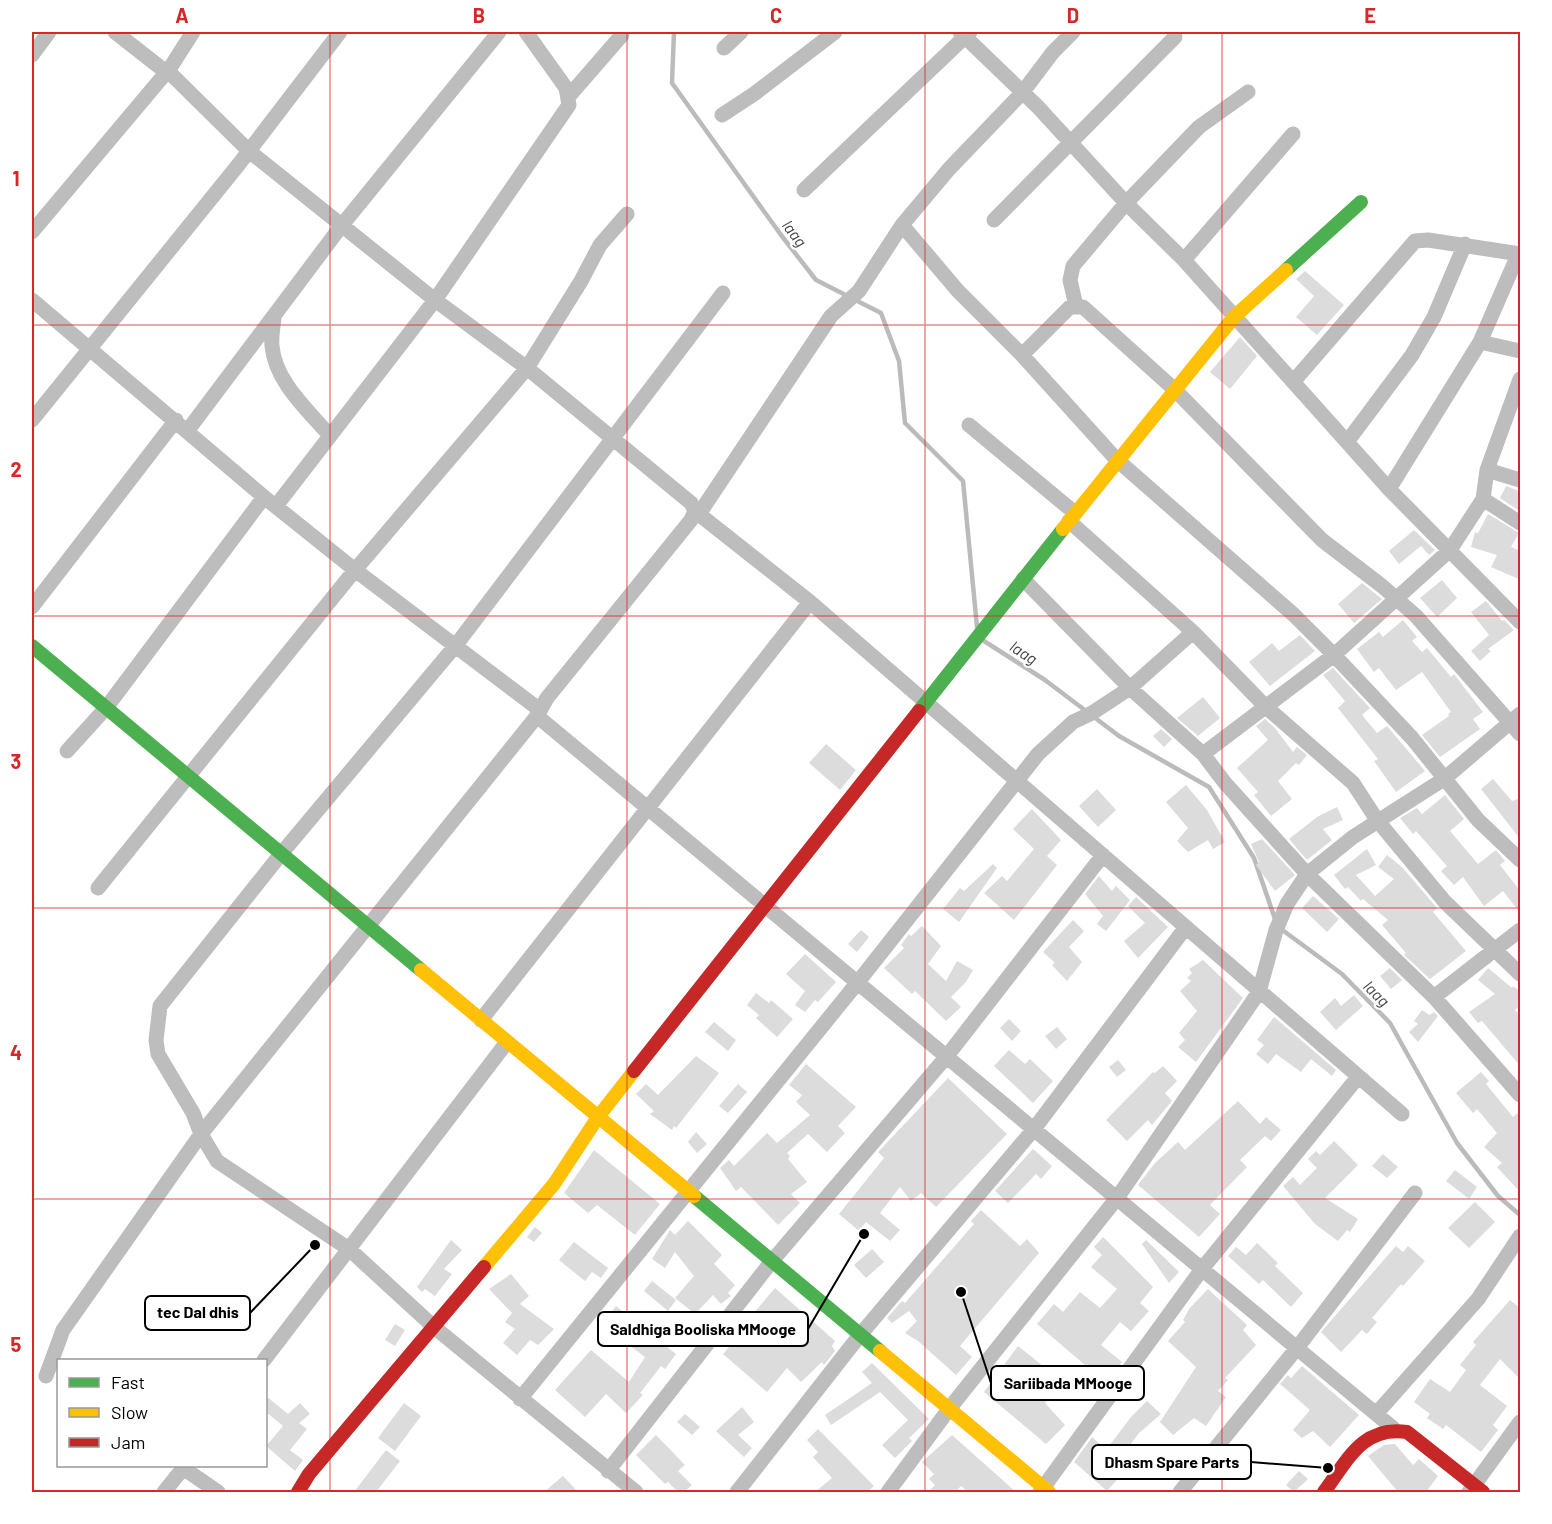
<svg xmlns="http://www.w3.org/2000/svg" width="1552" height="1524" font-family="Barlow,sans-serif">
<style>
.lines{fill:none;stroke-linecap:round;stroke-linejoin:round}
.stream{stroke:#bbb;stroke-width:4.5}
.building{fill:#dcdcdc}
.street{stroke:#bdbdbd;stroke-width:15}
.fast{stroke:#4caf50;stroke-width:14}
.slow{stroke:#ffc107;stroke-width:14}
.jam{stroke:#c62828;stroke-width:14}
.grid{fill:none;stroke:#d62828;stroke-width:1.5;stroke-opacity:0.55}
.labels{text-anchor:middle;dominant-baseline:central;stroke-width:4.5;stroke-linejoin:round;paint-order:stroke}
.water-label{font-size:16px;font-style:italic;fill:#3f3f3f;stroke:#fff}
.leader{fill:none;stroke:#000;stroke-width:2}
.callout-dot{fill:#000;stroke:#fff;stroke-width:2}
.callout{fill:#fff;stroke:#000;stroke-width:2}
.callout-label{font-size:16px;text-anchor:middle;font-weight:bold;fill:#000}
.neatline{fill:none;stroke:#d62828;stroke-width:2}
.grid-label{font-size:20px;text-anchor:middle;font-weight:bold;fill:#d62828}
</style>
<rect width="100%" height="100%" fill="#fff"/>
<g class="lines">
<path class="stream" d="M674 32 672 83 781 235 816 280 881 313 899 361 905 423 963 481 977 627
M984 641 1045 680 1119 736 1209 787 1254 858 1275 919
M1281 929 1342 974 1390 1023 1457 1143 1498 1196 1520 1215"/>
</g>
<path class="building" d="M1305 271 1344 305 1317 335 1296 317 1314 296 1296 279Z
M1240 337 1257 356 1230 389 1210 372Z
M1506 486 1521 492V512L1500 498Z
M1488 514 1519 533 1511 547 1521 551V580L1491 567 1497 555 1471 547 1475 532 1478 533Z
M1414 530 1435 550 1429 555 1421 546 1399 564 1389 551Z
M1442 580 1457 598 1437 617 1420 598Z
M1362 583 1382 599 1354 623 1338 604Z
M1486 601 1502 621 1504 620 1514 630 1488 649 1491 651 1480 661 1471 651 1489 635 1471 612Z
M1403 620 1417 637 1412 641 1422 652 1427 648 1451 677 1454 674 1483 712 1473 719 1480 729 1440 757 1422 735 1449 716 1448 714 1451 712 1422 672 1396 690 1379 668 1374 672 1357 649 1379 632 1383 637Z
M1300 635 1315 651 1270 686 1249 662 1272 643 1279 651Z
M1333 668 1370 708 1362 715 1377 733 1387 726 1425 771 1396 792 1374 761 1378 759 1338 708 1345 701 1323 675Z
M1203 697 1220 718 1198 736 1177 718Z
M1265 719 1275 728 1293 752 1297 747 1307 755 1299 765 1296 763 1278 781 1292 799 1271 816 1254 795 1258 792 1237 768 1268 740 1256 726Z
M1161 729 1172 739 1164 747 1153 736Z
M826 744 856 770 840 790 809 763Z
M1493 779 1512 801 1518 799 1521 840 1481 789Z
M1186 785 1207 810 1225 842 1213 849 1208 840 1188 852 1177 841 1188 828 1166 802Z
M1097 789 1116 810 1098 827 1079 806Z
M1445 795 1464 819 1450 831 1478 864 1496 850 1505 861 1500 865 1521 892V914L1503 891 1484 906 1463 877 1454 885 1441 871 1447 866 1416 831 1413 834 1400 818 1417 808 1422 814Z
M1337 807 1343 820 1323 829 1332 840 1307 860 1289 839 1317 817Z
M1032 809 1061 840 1047 856 1057 865 1014 920 984 893 1002 876 1007 881 1034 849 1013 829Z
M1262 839 1295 875 1275 891 1256 865 1259 862 1251 844Z
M1367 849 1376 865 1356 875 1375 896 1394 879 1378 867 1387 855 1402 867 1437 908 1433 912 1466 951 1430 979 1404 955 1406 953 1382 925 1388 920 1363 899 1361 901 1348 887 1345 889 1334 875Z
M993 864 997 868 959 922 943 909 960 888 964 891Z
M1099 876 1112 891 1116 886 1130 900 1106 931 1097 924 1103 916 1085 894Z
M1313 896 1339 919 1327 932 1302 908Z
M1136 897 1168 927 1138 958 1124 941 1145 923 1128 906Z
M1073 920 1084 931 1069 947 1082 962 1067 981 1052 965 1055 963 1043 952Z
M922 926 941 946 928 964 946 981 957 961 973 970 966 982 951 997 961 1007 946 1021 915 991 912 994 884 968 904 948 901 945 909 934 911 936Z
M861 930 869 937 857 952 848 944Z
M805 954 836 982 818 1002 815 1000 805 1012 795 1005 805 991 786 974Z
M1203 960 1243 998 1196 1062 1178 1047 1185 1040 1179 1033 1197 1011 1180 991 1191 981 1187 978 1192 973 1189 969Z
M1390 968 1402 980 1391 989 1380 976Z
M1488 968 1512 988 1513 986 1521 992V1004L1515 1010 1521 1016V1067L1482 1021 1478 1023 1469 1012 1495 994 1478 980Z
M756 993 769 1003 771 1000 793 1019 777 1037 756 1018 759 1015 747 1005Z
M1354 995 1363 1006 1336 1030 1320 1012 1335 998 1341 1006Z
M1422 1010 1429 1015 1434 1012 1438 1016 1418 1042 1409 1032 1418 1024 1414 1021Z
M1274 1017 1336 1070 1332 1076 1311 1059 1301 1072 1276 1054 1268 1064 1256 1054 1264 1045 1257 1040Z
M1009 1019 1021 1031 1012 1041 1000 1028Z
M714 1022 736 1040 728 1051 705 1032Z
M1057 1027 1067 1039 1056 1049 1045 1036Z
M1009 1050 1025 1064 1030 1059 1053 1081 1033 1103 994 1066Z
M696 1056 719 1073 676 1128 674 1126 672 1130 650 1114 654 1111 636 1094 646 1084 658 1095Z
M1118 1060 1126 1070 1117 1077 1109 1067Z
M806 1064 856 1107 838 1126 845 1133 827 1152 808 1134 787 1153 790 1156 788 1159 807 1182 791 1194 800 1203 778 1225 741 1187 736 1191 720 1168 729 1160 734 1166 767 1133 777 1143 810 1115 796 1102 802 1095 789 1085Z
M1163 1066 1177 1081 1165 1093 1172 1101 1152 1125 1148 1120 1127 1141 1106 1120 1153 1072 1155 1073Z
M1481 1072 1489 1081 1486 1084 1513 1117 1521 1110V1193L1497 1167 1502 1163 1484 1147 1497 1133 1477 1109 1473 1113 1456 1093Z
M948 1078 1007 1134 936 1207 921 1193 911 1201 900 1187 880 1213 900 1230 890 1241 866 1222 859 1231 839 1214 884 1158 878 1152Z
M738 1084 747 1092 728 1113 719 1106Z
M1238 1101 1260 1124 1266 1117 1281 1130 1271 1141 1265 1136 1240 1160 1247 1167 1210 1205 1220 1214 1199 1237 1138 1185 1155 1163 1178 1142 1185 1150Z
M696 1132 707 1144 697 1153 688 1142Z
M1334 1141 1358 1165 1325 1198 1358 1219 1350 1232 1347 1230 1338 1241 1315 1224 1283 1186 1293 1177 1300 1185 1317 1168 1308 1159 1316 1151 1320 1155Z
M1033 1149 1052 1166 1041 1179 1036 1174 1008 1203 995 1191Z
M594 1150 660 1204 635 1235 597 1205 588 1213 564 1193Z
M1383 1154 1398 1167 1387 1178 1372 1166Z
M1455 1170 1477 1187 1469 1199 1446 1181Z
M1475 1202 1495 1222 1469 1248 1448 1228Z
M981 1210 1020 1246 1027 1239 1039 1253 960 1346 972 1357 956 1375 918 1341 905 1333 917 1321 909 1311 892 1323 887 1318 902 1301 905 1303 974 1224 971 1221Z
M688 1221 722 1255 714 1264 735 1285 728 1293 731 1296 721 1304 713 1295 695 1314 675 1298 694 1276 675 1252 665 1268 652 1259 670 1230 675 1235Z
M535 1227 542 1233 534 1242 527 1237Z
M1103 1237 1153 1287 1140 1303 1149 1311 1131 1331 1120 1322 1101 1345 1122 1362 1106 1383 1037 1324 1054 1304 1063 1312 1080 1292 1100 1308 1117 1289 1091 1267 1102 1255 1094 1247Z
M451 1240 462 1250 444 1269 452 1274 435 1296 425 1289 422 1292 417 1287Z
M1146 1240 1179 1272 1169 1283 1142 1244Z
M574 1242 608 1268 601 1278 592 1272 585 1281 559 1260Z
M1257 1243 1278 1263 1275 1266 1303 1293 1291 1307 1263 1280 1259 1284 1228 1256 1236 1247 1246 1255Z
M1396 1246 1403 1252 1408 1246 1425 1261 1403 1286 1401 1284 1372 1318 1377 1322 1367 1334 1362 1330 1341 1352 1321 1332Z
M872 1249 884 1262 866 1278 854 1265Z
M511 1274 529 1296 520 1304 554 1329 538 1345 530 1340 517 1355 503 1343 515 1329 505 1322 512 1313 489 1289Z
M652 1281 676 1300 668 1311 644 1291Z
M775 1288 835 1341 832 1346 835 1351 824 1365 822 1362 801 1382 787 1368 767 1392 723 1354 742 1332 738 1328 749 1313 752 1315Z
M1208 1289 1247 1325 1243 1330 1256 1345 1225 1378 1228 1380 1218 1391 1226 1397 1206 1426 1194 1418 1173 1435 1160 1422 1196 1367 1168 1341 1185 1322 1183 1320 1189 1309Z
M1510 1300 1521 1309V1380L1500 1359 1480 1385 1507 1406 1493 1425 1498 1430 1481 1452 1446 1425 1443 1429 1427 1418 1430 1414 1414 1402 1430 1379 1450 1392 1466 1370 1460 1365 1476 1345 1473 1342Z
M616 1306 676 1354 665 1369 661 1366 640 1393 643 1395 626 1413 606 1394 585 1417 555 1390 591 1350 629 1382 645 1357 602 1325Z
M395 1324 405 1330 395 1346 385 1340Z
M1018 1346 1062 1381 1045 1403 1065 1425 1046 1444 984 1392Z
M872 1363 929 1419 909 1438 912 1441 895 1458 882 1445 908 1420 880 1392 831 1425 825 1415 872 1383 862 1372Z
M1302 1366 1359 1415 1330 1447 1313 1431 1302 1438 1293 1430 1310 1410 1280 1384 1288 1375 1291 1378Z
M266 1396 288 1414 300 1403 310 1414 299 1423 307 1429 290 1450 303 1460 295 1471 266 1446 283 1426 266 1412Z
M1147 1401 1161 1414 1139 1433 1118 1461 1127 1469 1107 1491 1074 1462 1092 1437 1106 1450 1131 1417Z
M404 1403 421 1416 395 1451 378 1438Z
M742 1407 754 1422 738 1435 752 1448 744 1457 716 1431Z
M685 1414 700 1427 692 1435 677 1422Z
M818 1429 874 1486 867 1492H815L832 1478 813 1457 818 1452 807 1440Z
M656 1435 685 1465 678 1471 692 1485 684 1492H678L668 1482 665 1484 636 1455Z
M952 1435 1016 1492H968L961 1486 955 1492H928L935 1485 929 1479 934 1474 922 1462Z
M1395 1444 1413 1465 1419 1459 1438 1476 1426 1492H1398L1368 1456 1384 1445Z
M386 1450 400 1461 376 1492H354Z
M1299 1471 1308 1479 1294 1492 1286 1485Z
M563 1476 578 1492H544Z"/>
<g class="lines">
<path class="street" d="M115 32 166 72
M193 32 170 68 171 74 249 151 435 300 527 368 691 503 695 511 810 602 1402 1114
M960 32 1038 107 1126 203 1184 260 1389 489 1520 622
M724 48 741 32
M32 55 49 32
M569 96 622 35
M722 115 754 94 835 32
M804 190 970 32
M994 220 1175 37
M902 225 958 291 1022 355 1116 459 1294 615 1334 655 1412 738 1478 820 1520 860
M32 232 170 68
M1184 260 1293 134
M32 300 264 497 355 570 540 710
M1076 306 1070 280 1073 266 1126 203 1199 127 1248 92
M274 318C273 327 271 337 272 346 275 382 309 411 330 436
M1480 342 1520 351
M1022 355 1070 307H1083L1174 389 1322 540 1382 586 1416 616 1520 734
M1293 382 1415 241 1428 240 1520 254
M32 420 239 164 340 32
M969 425 1075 513
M188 430 342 225 499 32
M1347 442 1412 355 1434 317 1465 244
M1487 470 1520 480
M1389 489 1480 342 1518 255
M1483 499 1520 523
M276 506 435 300 569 105 566 88 526 32
M699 514 831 316 859 291 902 225 949 169 1022 93 1053 52 1073 32
M1069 521 1193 632 1266 707 1353 783 1377 820 1445 902 1520 974
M1023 579 1130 688 1203 754 1225 783 1307 874 1434 997 1520 1095
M32 607 176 420
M537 716 1393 1428
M67 751 106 708 264 497
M1203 754 1334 655 1450 550 1483 499 1487 470 1520 379
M98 888 355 570 527 368 581 281 600 245 627 214
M1434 997 1520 930
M481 1020 810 602
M264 1360 507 1042
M46 1376 63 1330 201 1134 537 716 547 698 691 520 695 511
M520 1399 858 982 1038 754 1073 722 1092 713 1130 688 1193 632
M1376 1414 1478 1299 1520 1236
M183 1468 218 1492
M608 1471 772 1261 947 1056 1103 855
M164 1492 185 1466
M636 1492 434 1327 349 1249 217 1161 201 1134 193 1113 158 1054 156 1040 160 1006 281 854 456 645 723 293
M737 1492 860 1335 1034 1129 1186 927
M888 1492 949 1409 1117 1198 1259 992 1276 930 1287 904 1307 874 1353 837 1444 779 1520 714
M1040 1492 1202 1269 1358 1077
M1180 1492 1297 1348 1415 1193
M1469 1492 1520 1422"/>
<path class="fast" d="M1286 270 1361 202
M32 646 421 970
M919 711 1063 529
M694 1196 880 1351"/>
<path class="slow" d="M1063 529 1234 317 1286 270
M421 970 694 1196
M484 1267 554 1184 598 1117 634 1071
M880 1351 1049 1492"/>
<path class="jam" d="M634 1071 919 711
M298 1492 309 1474 484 1267
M1324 1492C1347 1461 1363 1425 1407 1432L1483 1492"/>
</g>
<path class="grid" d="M330 32V1492M627 32V1492M925 32V1492M1222 32V1492M32 325H1520M32 616H1520M32 908H1520M32 1199H1520"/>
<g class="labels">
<g class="water-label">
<text transform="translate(795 233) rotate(53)">laag</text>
<text transform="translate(1024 652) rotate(33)">laag</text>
<text transform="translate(1377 993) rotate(45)">laag</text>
</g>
</g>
<path class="leader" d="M315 1245L250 1313M864 1234L808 1329M961 1292L991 1383M1328 1468L1251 1462"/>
<g class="callout-dot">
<circle cx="315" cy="1245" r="6"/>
<circle cx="864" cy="1234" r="6"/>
<circle cx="961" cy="1292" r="6"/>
<circle cx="1328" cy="1468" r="6"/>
</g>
<g class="callout">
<rect x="145" y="1296" width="105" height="34" rx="6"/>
<rect x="598" y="1312" width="210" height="34" rx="6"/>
<rect x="991" y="1366" width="153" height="34" rx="6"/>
<rect x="1092" y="1445" width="159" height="34" rx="6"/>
</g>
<g class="callout-label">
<text x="198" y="1318">tec Dal dhis</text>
<text x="703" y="1335">Saldhiga Booliska MMooge</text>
<text x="1068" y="1389">Sariibada MMooge</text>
<text x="1172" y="1468">Dhasm Spare Parts</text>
</g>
<rect width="1552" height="1524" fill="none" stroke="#ffffff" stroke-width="66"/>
<rect x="57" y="1359" width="210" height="108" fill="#ffffff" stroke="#999999" stroke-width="1.5"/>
<rect x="69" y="1378" width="30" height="9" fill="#4caf50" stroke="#999999" stroke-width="1.5"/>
<text x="111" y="1389" font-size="18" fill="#000000">Fast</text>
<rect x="69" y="1408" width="30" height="9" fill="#ffc107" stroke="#999999" stroke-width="1.5"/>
<text x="111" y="1419" font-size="18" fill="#000000">Slow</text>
<rect x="69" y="1438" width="30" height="9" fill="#c62828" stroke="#999999" stroke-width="1.5"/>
<text x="111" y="1449" font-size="18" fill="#000000">Jam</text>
<rect x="33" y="33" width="1486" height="1458" class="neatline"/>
<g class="grid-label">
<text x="182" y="23">A</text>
<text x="479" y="23">B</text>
<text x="776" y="23">C</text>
<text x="1073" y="23">D</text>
<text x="1370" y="23">E</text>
<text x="16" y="186">1</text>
<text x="16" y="477">2</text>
<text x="16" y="769">3</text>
<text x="16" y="1060">4</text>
<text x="16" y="1352">5</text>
</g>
</svg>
